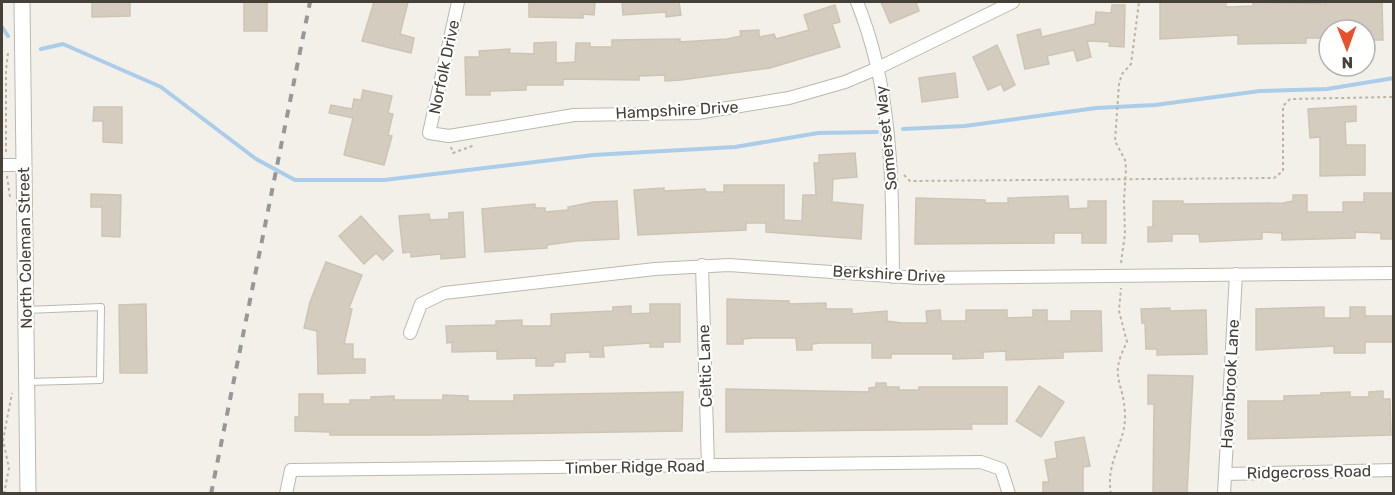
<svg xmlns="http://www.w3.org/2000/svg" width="1395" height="495" font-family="Rubik,sans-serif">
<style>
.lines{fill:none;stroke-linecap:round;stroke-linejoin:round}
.stream{stroke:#abcdea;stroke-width:4}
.building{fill:#d3ccbf;stroke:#cec4b3;stroke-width:1.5}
.service-casing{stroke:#bdb8ac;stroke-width:8}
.minor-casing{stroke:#bdb8ac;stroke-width:14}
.tertiary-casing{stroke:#bdb8ac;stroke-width:17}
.path{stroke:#beb49f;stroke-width:2;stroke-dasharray:3 3;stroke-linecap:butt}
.service{stroke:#fff;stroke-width:6}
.minor{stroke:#fff;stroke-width:12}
.tertiary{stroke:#fff;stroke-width:15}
.rail{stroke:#979797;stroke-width:4;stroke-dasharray:8 8;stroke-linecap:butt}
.labels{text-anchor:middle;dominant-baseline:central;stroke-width:4.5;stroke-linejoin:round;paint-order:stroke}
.street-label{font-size:16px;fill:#464138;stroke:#fff}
</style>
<rect width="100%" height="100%" fill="#f3f0e9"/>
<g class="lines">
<path class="stream" d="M2 27 8 36
M41 49 63 44 161 87 256 159 295 180H384L593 155 735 147 818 133 877 132
M903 129 965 126 1096 108 1155 105 1260 91 1327 89 1394 78"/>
</g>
<path class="building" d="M92 2H130V16L92 17Z
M244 2H267V31H244Z
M374 2H408L400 34 414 38 411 53 362 41Z
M529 2H595L594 15 583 14V18L529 17Z
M622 2H679L681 15 666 17V12L623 15Z
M881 2H916L919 11 890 23Z
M1160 2H1226V7L1253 6V2L1326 4V2H1382L1383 40H1369V34H1365V30H1329V38H1306V43L1238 44V35L1160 39Z
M835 5 840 22 832 24 840 47 770 68 681 80 665 81V75L639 76V80L563 79V85H526V90L490 91V95H466L465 57H480L479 51 510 49 509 53 534 54V43L556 42V63L575 62 576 43H590V47H612V40L680 39V42L727 39 741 36 740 31 759 30V37L774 34 776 39 809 30 804 15Z
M1112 5H1125L1124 47 1109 46 1110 42 1087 41 1091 57 1077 61 1074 50 1047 56 1049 64 1025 69 1017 35 1040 29 1042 37 1095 24 1096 12 1111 13Z
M997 45 1015 85 1004 91 1001 84 988 90 973 57Z
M955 73 958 97 922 102 919 78Z
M363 90 392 96 388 113 393 114 388 135 392 136 384 165 344 155 353 118 329 113 331 105 352 109 354 99 361 100Z
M1356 106V121L1345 122 1346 145H1365V175L1320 176V137L1310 138 1308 109Z
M94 107H122V143L103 142V121H93Z
M855 153 857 177 833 179 832 202 863 205 861 239 766 232V223H746V230L638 235 634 190 664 188V191L705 189 706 192H724V185H784V220L802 221 803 195H816L814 163H819V155Z
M1364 193H1394V239H1381V233L1355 232V238L1282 240V233L1262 232V239L1200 242 1199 234H1172V241L1148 242V227H1153V201H1183V204L1283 203 1293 201V195H1307V212H1343V202H1364Z
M91 194 121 195 120 237 102 236V207H91Z
M1068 196 1069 209 1088 208V201H1106V243H1082V233H1054V243L915 244 916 198 985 200V203H1008V198Z
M617 201 619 239 576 241 547 245V248L485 252 482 209 535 204V208H545V212L568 210V207L593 202Z
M463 212 465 257 441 259V254L411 257V252L403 253 399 216 429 214 430 220 449 219V213Z
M361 216 393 251 383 260 376 253 364 264 339 236Z
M326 262 362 275 349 308 352 309 344 344H353V359H365V373L318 374 317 331 304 328 310 302Z
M727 299 789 301V304L826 303V309H852V314L887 311V321L902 323H927L926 311 940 310 941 321H966V310H1007V318L1033 317V310H1047V321H1071V311H1101L1102 351 1063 352V358L1006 360V351L983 352V358L953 359V354H891V358H872V343H820L812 344V350H797L796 338H753L743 339V344H727Z
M146 304 147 373H120L119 305Z
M650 304H680V342H663V347H650V343L603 346 604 357H590V352L565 353V362H554L553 366H536V358L497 359V351L452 352V342L447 343 446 326 496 325V321L522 320V326H551V314L613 311V307L631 306V314L650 313Z
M1324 307V318H1350V307H1365V316H1394V342H1365V353H1334V346L1256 350V309Z
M1170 308V311L1206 310 1207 354 1157 355V349H1146L1145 323H1142L1141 309Z
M1148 375 1193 376 1187 494H1153L1154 404H1148Z
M876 383H886V387H899V390H919V387H1007V424H971L972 429 726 432V389L869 392V388L876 387Z
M1039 386 1064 402 1041 437 1016 421Z
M1383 391V399H1390L1391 435 1248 439V401H1284V396L1321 395V393L1350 392V397H1369V392Z
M683 392 682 431 428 435H330V432L295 431V417H299V394H323V404H350V400H371V397L394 396V400H443V395L468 396V401H514V395Z
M1084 437 1090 466 1083 467V494H1043V482H1049L1045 460 1057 458 1055 442Z"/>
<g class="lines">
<g class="service-casing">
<path id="service" d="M26 310 101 307 100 380 28 382"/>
</g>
<g class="minor-casing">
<path id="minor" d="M458 2 429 133 449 136 574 115 697 113 789 98 845 82 878 68 1013 2
M857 2C893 90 892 183 893 277
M2 165H23
M702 265 708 466
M410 333 421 304 444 293 655 269 729 265 919 278 1394 273
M1225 474 1394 470
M286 494 291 470 981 462 1001 469 1009 494
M1224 494 1236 274"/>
</g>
<g class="tertiary-casing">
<path id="tertiary" d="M22 2 28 494"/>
</g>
<path class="path" d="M451 147 453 153 475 145
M6 152V71L8 53
M904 175 910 181 1274 178 1283 171V106L1290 99 1392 97 1394 99
M7 176 10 197
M1121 263 1125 234 1124 201 1126 168 1125 160 1115 141 1119 84 1122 74 1131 64 1139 2
M4 494 9 468 3 440 12 393
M1111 494C1105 461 1126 443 1125 415 1124 380 1108 379 1127 342L1119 311 1121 288"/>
<use href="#service" class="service"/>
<use href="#minor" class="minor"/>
<use href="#tertiary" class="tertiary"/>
<path class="rail" d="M211 494 310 2"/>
</g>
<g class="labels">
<g class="street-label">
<text transform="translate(444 67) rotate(-78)">Norfolk Drive</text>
<text transform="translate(677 110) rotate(-3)">Hampshire Drive</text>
<text transform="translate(886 138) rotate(-96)">Somerset Way</text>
<text transform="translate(25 248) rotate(-91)">North Coleman Street</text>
<text transform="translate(889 274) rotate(3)">Berkshire Drive</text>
<text transform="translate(705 366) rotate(-92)">Celtic Lane</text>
<text transform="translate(1230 384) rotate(-87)">Havenbrook Lane</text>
<text transform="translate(635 467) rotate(-1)">Timber Ridge Road</text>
<text transform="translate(1309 472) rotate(-1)">Ridgecross Road</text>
</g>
</g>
<rect width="1395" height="495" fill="none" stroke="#464138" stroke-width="6"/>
<g transform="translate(1347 48) rotate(179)"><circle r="28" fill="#ffffff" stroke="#b5b3af" stroke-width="1.5"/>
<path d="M0-4.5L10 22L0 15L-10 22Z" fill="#e6502c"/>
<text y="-9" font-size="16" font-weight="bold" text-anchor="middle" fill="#464138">N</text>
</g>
</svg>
